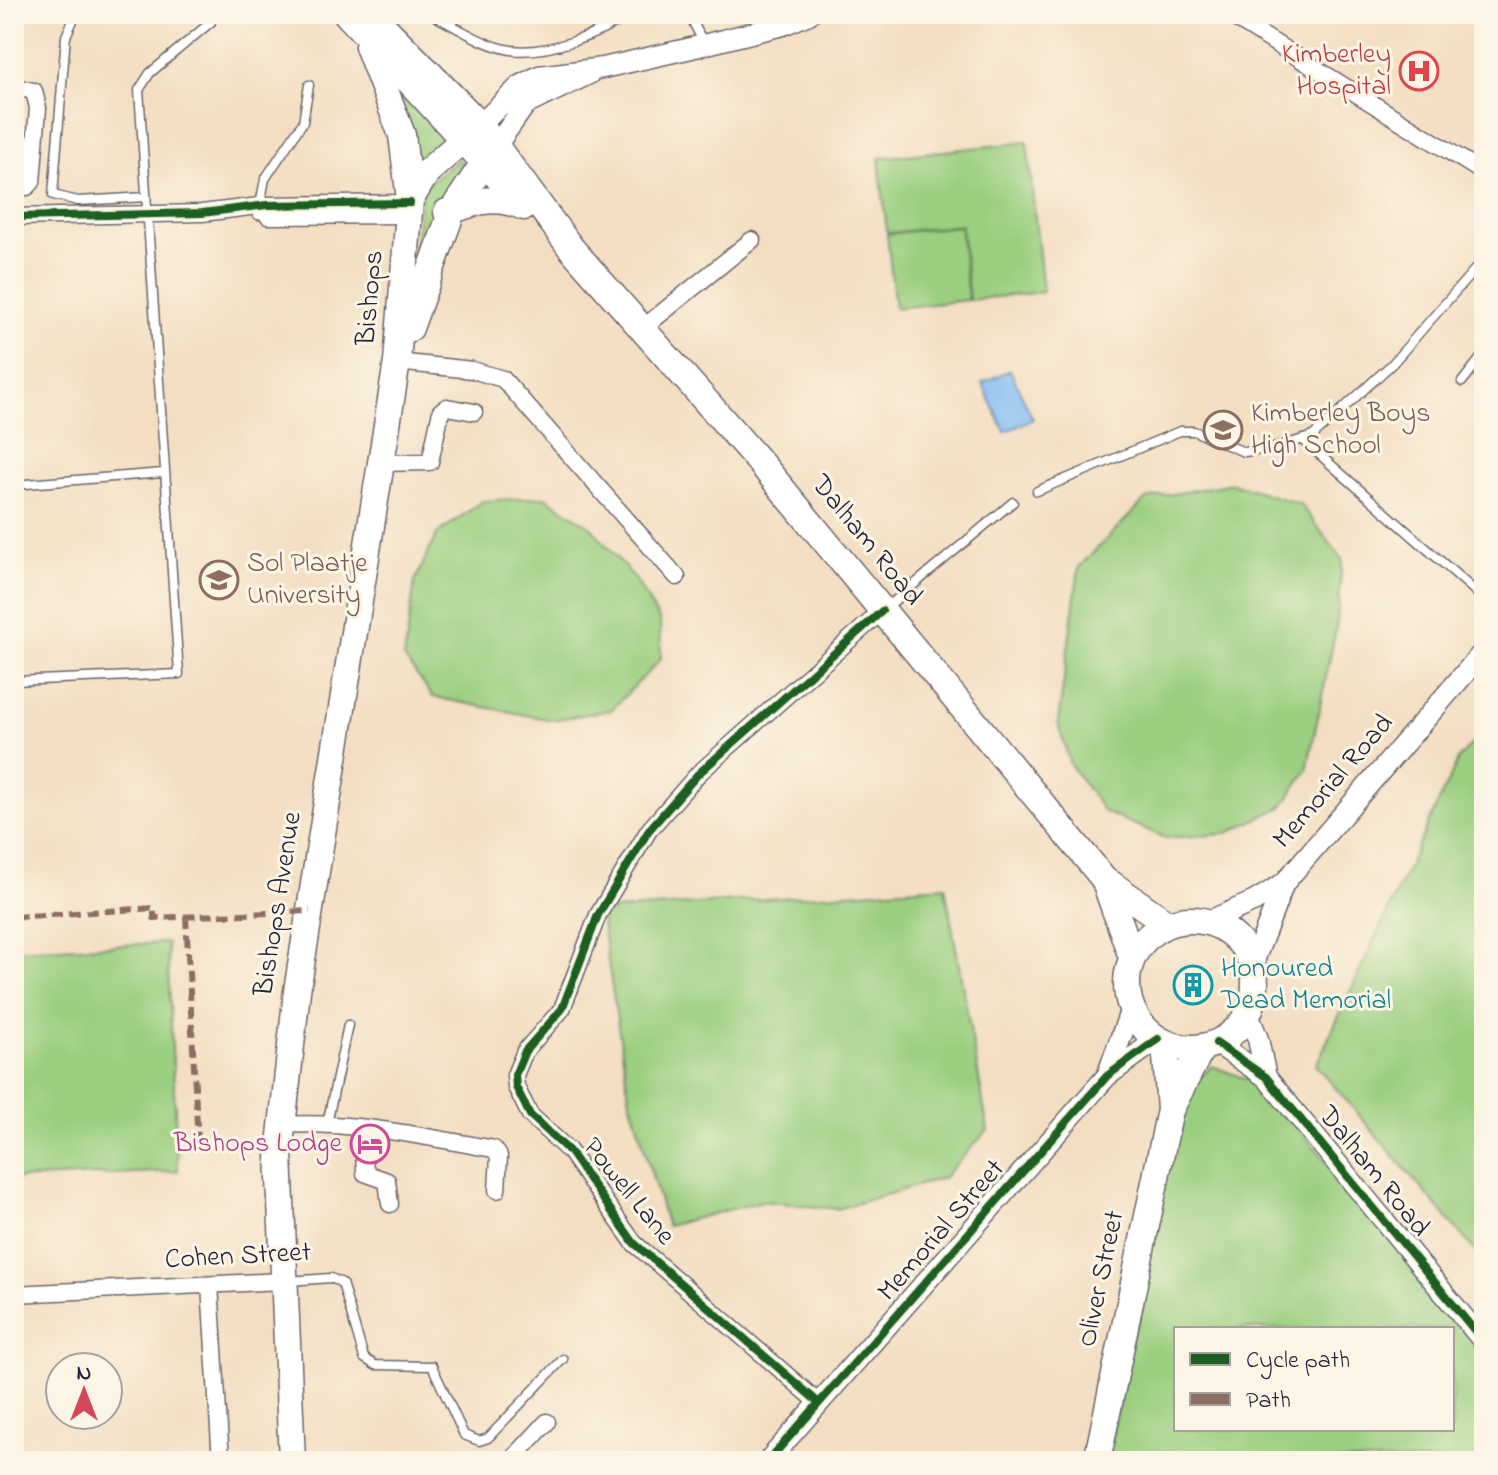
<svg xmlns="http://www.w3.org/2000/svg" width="1498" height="1475" font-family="'Indie Flower',sans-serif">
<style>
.green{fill:#9bcf80;stroke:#5e785e;stroke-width:2;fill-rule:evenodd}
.water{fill:#83bdf4;stroke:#527098;stroke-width:2}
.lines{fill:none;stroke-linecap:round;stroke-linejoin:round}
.service-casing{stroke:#6b646a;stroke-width:11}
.minor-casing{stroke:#6b646a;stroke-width:19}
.tertiary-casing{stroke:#6b646a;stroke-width:23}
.trunk-casing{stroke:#6b646a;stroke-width:29}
.service{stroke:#fff;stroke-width:8}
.minor{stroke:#fff;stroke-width:16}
.tertiary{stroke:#fff;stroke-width:20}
.trunk{stroke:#fff;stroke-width:26}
.quiet{stroke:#8d6e63;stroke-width:6;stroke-dasharray:12 6;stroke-linecap:butt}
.cycleway-casing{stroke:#fcf5e5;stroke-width:13}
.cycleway{stroke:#1b5e20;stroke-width:8}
.labels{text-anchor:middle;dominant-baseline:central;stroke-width:6;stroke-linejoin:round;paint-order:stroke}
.health-label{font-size:28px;fill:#be3a42;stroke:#fcf5e5;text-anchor:end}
.street-label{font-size:28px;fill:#22223b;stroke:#fcf5e5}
.education-label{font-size:28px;fill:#785e54;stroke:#fcf5e5;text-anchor:start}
.culture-label{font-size:28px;fill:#0d838f;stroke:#fcf5e5;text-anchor:start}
.hotel-label{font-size:28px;fill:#b23c85;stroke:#fcf5e5;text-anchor:end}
</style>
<rect width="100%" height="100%" fill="#fcf5e5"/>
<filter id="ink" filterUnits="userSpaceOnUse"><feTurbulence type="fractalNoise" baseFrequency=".0125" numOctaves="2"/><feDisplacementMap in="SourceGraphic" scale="16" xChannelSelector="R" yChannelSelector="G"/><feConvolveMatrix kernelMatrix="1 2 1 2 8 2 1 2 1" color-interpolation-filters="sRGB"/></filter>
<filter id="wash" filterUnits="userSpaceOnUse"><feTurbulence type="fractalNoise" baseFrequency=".006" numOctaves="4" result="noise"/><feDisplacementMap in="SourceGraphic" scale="32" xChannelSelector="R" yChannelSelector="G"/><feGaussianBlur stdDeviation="1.8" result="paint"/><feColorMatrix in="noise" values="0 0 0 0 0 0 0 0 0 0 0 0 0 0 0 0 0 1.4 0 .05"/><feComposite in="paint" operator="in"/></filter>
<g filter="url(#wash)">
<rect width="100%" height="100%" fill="#f3dec1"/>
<path class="green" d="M393 78 455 144 420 177Z
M1027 142 1043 292 969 300 961 225 887 233 879 158Z
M459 159 465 170 408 305 422 187Z
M960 226 968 300 895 308 887 234Z
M1232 483 1300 504 1342 559 1337 623 1307 770 1282 807 1225 834 1166 838 1104 812 1070 764 1058 723 1079 567 1146 499Z
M545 497 590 526 636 580 660 621 661 659 611 710 552 720 433 697 404 658 415 581 437 534 483 501Z
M1484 730V1261L1316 1065 1459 758Z
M945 886 988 1130 943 1178 837 1209 762 1201 667 1226 629 1096 600 911Z
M167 943 178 1171 14 1179V950Z
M1212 1066 1262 1085 1484 1347V1461H1107L1179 1097ZM1176 1329H1452V1429H1176Z"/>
<path class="water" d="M1010 370 1033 419 1005 432 982 383Z"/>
</g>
<g filter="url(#ink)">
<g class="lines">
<g class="service-casing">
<path id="service" d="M76 14 66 36 53 195 78 201 146 197
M431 14C455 26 484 46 511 50 546 55 602 34 630 14
M689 14 704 44
M258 215 265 179 303 122 309 85
M1462 382 1484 354
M1303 440 1484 599
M14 485 163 473
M1037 491 1180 431H1194L1244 452 1271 449 1313 436 1392 364 1484 259
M886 608 1013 502
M14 681 179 674 139 90 150 73 211 22
M327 1124 348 1025
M288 1281 331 1278 342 1283 364 1358 375 1365 432 1366 464 1435 479 1441 488 1438 563 1359"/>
</g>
<g class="minor-casing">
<path id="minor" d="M1228 14 1484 173
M14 87 34 91 38 108 32 182 27 187 14 188
M268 216 409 215
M14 217 202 213 267 205 410 203
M643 328 752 240
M397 362 472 370 503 379 677 577
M380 463 430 462 441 411 447 407 474 412
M280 1125C352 1120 424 1137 494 1149L499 1156 497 1190
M363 1128 365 1173 387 1181 390 1204
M210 1285 221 1461
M14 1294 283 1281
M819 1403 634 1243 569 1151 530 1115 516 1087 515 1075 525 1051 562 1009 598 915 649 830 698 774 882 611
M511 1461 547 1422"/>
</g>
<g class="tertiary-casing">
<path id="tertiary" d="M480 125 520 86 539 76 603 68 687 49 783 25 809 14
M496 146 525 105 589 74
M1207 922 1255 901 1284 883
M1252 966 1284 883 1484 651
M1248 1014 1258 1039 1266 1077
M1216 1043 1266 1077 1484 1342
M1107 1076 1131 1009
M768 1461 1107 1076 1158 1039"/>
</g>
<g class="trunk-casing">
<path id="trunk" d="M347 14 519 200
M371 14 480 125 571 248 764 467 1104 879 1132 957
M368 46 402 135 410 200
M447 212C476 202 493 194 524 207
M410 328 452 211 494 148
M1104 879 1168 924
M1127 984a64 64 0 1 1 128 0a64 64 0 1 1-128 0Z
M1165 1043 1170 1110
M292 1461 279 1154 297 991 397 362 410 200 427 172 480 125
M1097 1461 1170 1110 1202 1047"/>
</g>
<use href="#service" class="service"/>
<use href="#minor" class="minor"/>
<use href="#tertiary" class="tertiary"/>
<use href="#trunk" class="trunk"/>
<path class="quiet" d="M186 916 198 1144
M14 917 154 908V918L310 911"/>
<g class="cycleway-casing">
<path id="cycleway" d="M14 217 202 213 267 205 410 203
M1216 1043 1266 1077 1484 1342
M819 1403 634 1243 569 1151 530 1115 516 1087 515 1075 525 1051 562 1009 598 915 649 830 698 774 882 611
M768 1461 1107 1076 1158 1039"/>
</g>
<use href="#cycleway" class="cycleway"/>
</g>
</g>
<defs>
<g id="hospital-ring" transform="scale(2)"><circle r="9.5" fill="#fcf5e5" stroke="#e0444e" stroke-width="1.5"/><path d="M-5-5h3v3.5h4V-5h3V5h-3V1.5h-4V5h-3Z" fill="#e0444e"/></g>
<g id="school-ring" transform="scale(2)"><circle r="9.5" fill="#fcf5e5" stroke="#8d6e63" stroke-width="1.5"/><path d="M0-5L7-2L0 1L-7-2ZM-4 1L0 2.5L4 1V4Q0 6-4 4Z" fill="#8d6e63"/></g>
<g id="university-ring" transform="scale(2)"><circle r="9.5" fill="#fcf5e5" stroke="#8d6e63" stroke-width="1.5"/><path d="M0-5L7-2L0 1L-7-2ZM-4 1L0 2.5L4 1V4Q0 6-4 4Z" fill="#8d6e63"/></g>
<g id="building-ring" transform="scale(2)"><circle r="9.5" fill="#fcf5e5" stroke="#0f9aa8" stroke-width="1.5"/><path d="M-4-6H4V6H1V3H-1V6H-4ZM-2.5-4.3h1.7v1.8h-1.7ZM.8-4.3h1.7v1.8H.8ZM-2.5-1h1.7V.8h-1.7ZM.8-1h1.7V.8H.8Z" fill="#0f9aa8"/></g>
<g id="hotel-ring" transform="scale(2)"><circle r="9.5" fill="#fcf5e5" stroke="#d1479c" stroke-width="1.5"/><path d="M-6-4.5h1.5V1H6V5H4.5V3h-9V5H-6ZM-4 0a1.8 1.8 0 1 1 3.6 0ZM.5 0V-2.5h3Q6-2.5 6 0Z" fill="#d1479c"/></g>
</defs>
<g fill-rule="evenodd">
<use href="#hospital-ring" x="1419" y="71"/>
<use href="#school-ring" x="1223" y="430"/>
<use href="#university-ring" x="219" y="580"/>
<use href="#building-ring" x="1193" y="985"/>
<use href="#hotel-ring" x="370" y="1144"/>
</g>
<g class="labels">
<g class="health-label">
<text x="1391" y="55">Kimberley<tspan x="1391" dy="32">Hospital</tspan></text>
</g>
<g class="street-label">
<text transform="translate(371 298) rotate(-85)">Bishops</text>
<text transform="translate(866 541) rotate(51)">Dalham Road</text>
<text transform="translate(1334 782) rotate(-49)">Memorial Road</text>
<text transform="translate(279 904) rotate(-81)">Bishops Avenue</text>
<text transform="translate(1373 1172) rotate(51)">Dalham Road</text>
<text transform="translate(628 1192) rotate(51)">Powell Lane</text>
<text transform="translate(942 1231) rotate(-49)">Memorial Street</text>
<text transform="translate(238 1257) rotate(-3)">Cohen Street</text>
<text transform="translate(1102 1279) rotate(-78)">Oliver Street</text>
</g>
<g class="education-label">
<text x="1251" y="414">Kimberley Boys<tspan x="1251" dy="32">High School</tspan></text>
<text x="247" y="564">Sol Plaatje<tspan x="247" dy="32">University</tspan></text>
</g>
<g class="culture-label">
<text x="1221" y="969">Honoured<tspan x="1221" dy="32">Dead Memorial</tspan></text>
</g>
<g class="hotel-label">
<text x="342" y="1144">Bishops Lodge</text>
</g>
</g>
<rect width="1498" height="1475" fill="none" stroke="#fcf5e5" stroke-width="48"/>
<rect x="1174" y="1327" width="280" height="104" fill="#fcf5e5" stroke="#a5a1a1" stroke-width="2"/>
<rect x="1190" y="1353" width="40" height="12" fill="#1b5e20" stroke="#a5a1a1" stroke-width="2"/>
<text x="1246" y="1367" font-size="24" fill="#22223b">Cycle path</text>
<rect x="1190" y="1393" width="40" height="12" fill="#8d6e63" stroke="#a5a1a1" stroke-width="2"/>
<text x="1246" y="1407" font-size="24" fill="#22223b">Path</text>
<g transform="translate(84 1391)"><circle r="38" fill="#fcf5e5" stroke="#a5a1a1" stroke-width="2"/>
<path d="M0-6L14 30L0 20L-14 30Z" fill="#d1495b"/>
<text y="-12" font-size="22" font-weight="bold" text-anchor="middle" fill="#22223b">N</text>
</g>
</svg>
